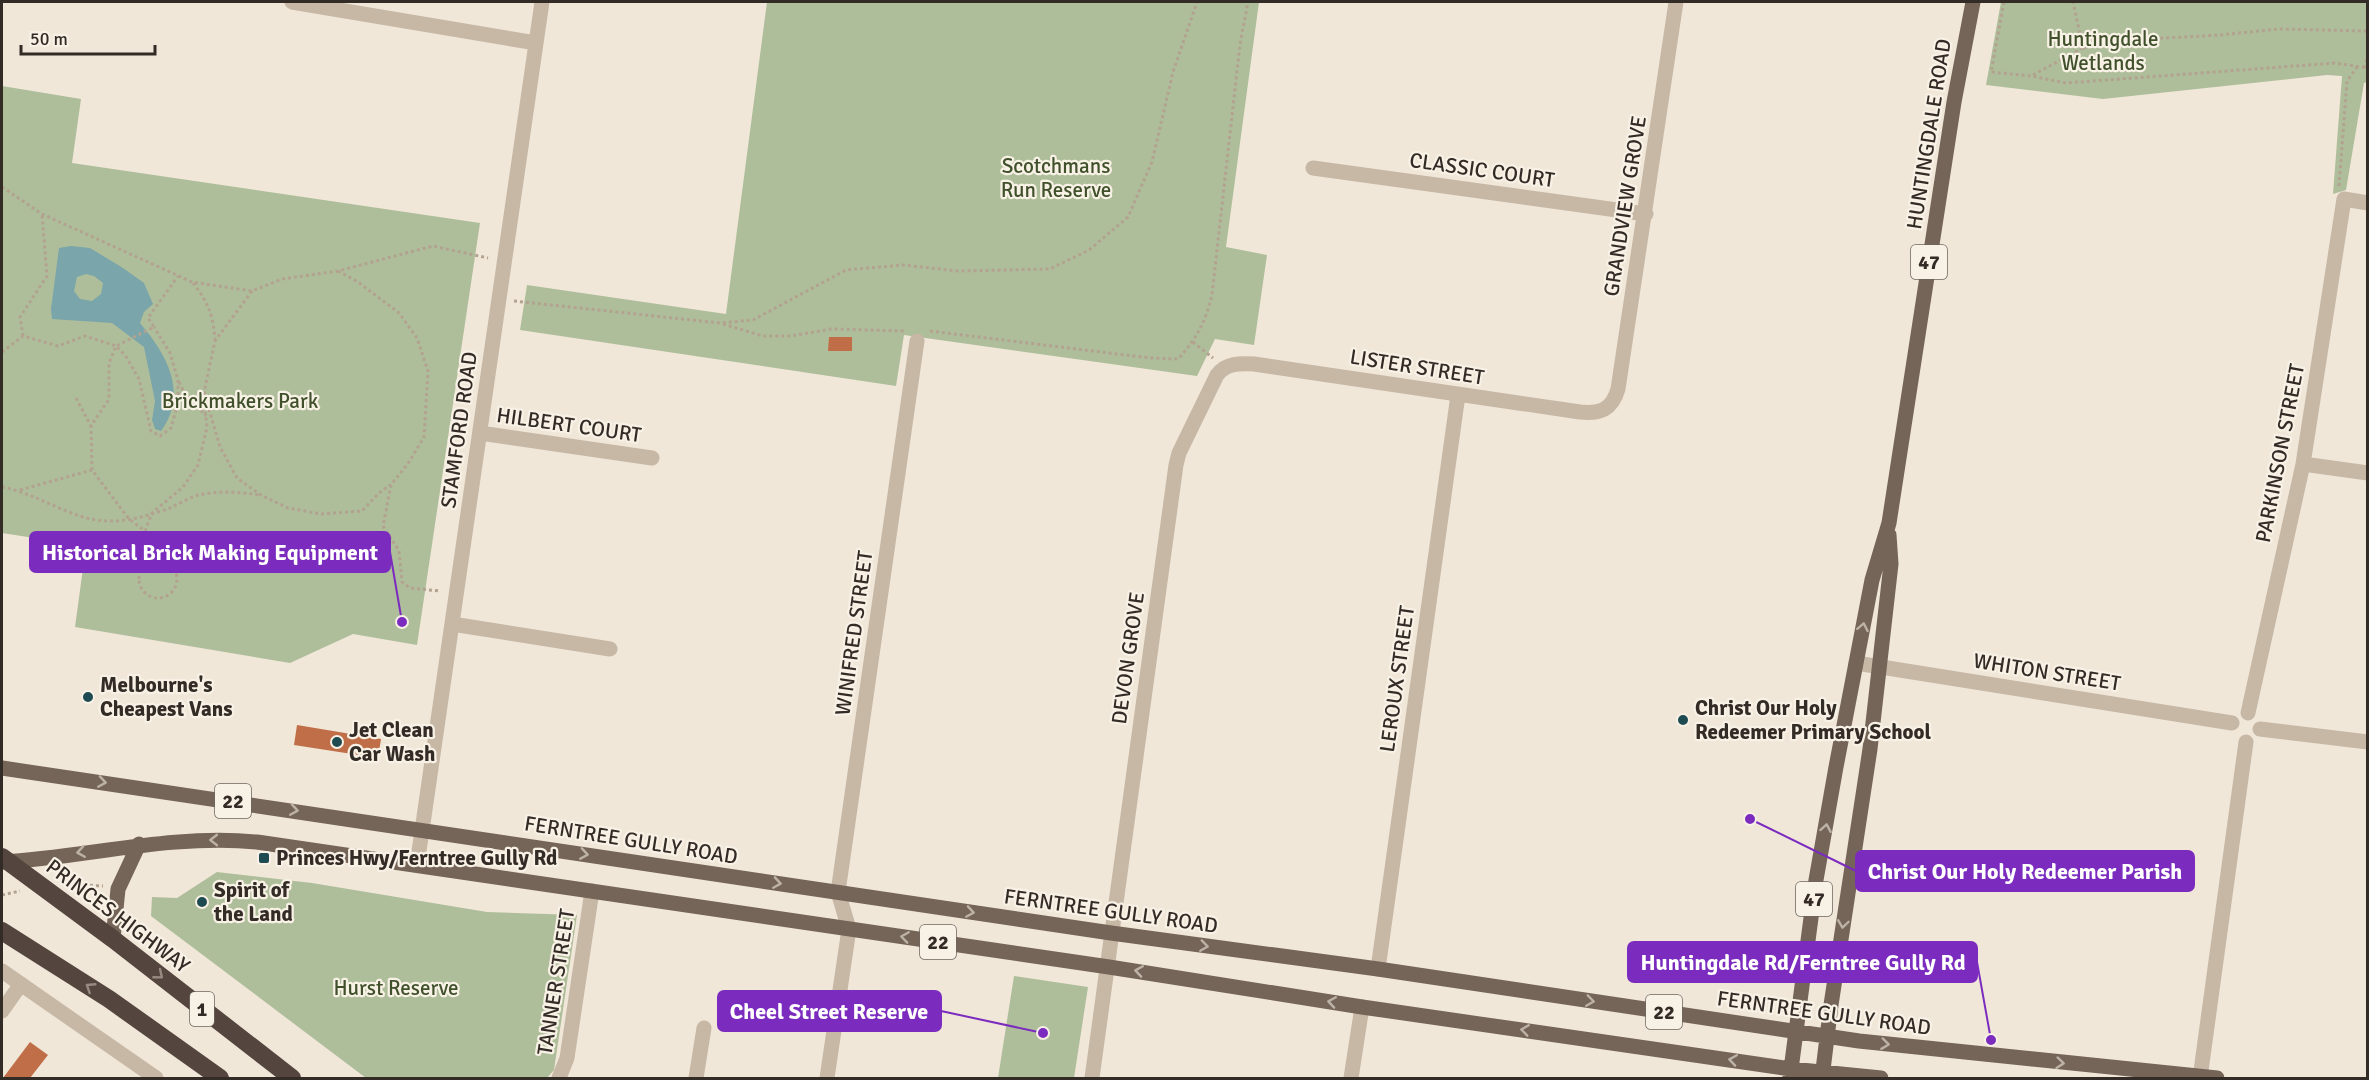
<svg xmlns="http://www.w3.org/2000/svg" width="2369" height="1080" font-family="Signika,sans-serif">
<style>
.green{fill:#afbe9a}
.water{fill:#79a5ab;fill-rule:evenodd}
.building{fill:#c06e47}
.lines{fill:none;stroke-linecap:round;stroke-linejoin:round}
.path{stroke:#b2a290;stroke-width:3;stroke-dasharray:3 3;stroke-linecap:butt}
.minor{stroke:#c7b8a6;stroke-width:15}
.major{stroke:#756458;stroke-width:15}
.highway{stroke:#54463e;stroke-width:18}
.oneway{stroke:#bdb2a6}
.oneway2{stroke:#968a81}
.poi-dot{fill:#1e4a52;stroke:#f8f1e5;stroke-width:2}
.labels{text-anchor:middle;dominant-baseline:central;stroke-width:4.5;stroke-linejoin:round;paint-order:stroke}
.shield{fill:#f8f1e5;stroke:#6e665f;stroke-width:1.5}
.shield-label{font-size:20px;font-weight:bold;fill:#332b26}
.park-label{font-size:21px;fill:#3f502b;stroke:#f8f1e5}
.street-label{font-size:21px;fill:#332b26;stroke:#f8f1e5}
.poi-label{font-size:21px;font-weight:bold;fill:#332b26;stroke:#f8f1e5;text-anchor:start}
.leader{fill:none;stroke:#7b2cbf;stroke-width:2}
.callout-dot{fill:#7b2cbf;stroke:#f8f1e5;stroke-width:2}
.callout{fill:#7b2cbf;stroke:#7b2cbf;stroke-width:2}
.callout-label{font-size:22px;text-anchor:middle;font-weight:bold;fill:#fff}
</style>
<rect width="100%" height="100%" fill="#f0e7d9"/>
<path class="green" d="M767 2H1259L1226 247 1267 255 1254 345 1215 339 1197 376 904 335 896 386 520 330 527 285 726 314Z
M2001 2H2367V82L2364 83 2346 190 2333 194 2342 76 2327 75 2103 99 1986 85Z
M2 86 81 99 72 163 480 223 417 645 353 634 290 663 75 627 86 546 2 533Z
M217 872 312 883 487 912 577 915 554 1070 547 1078H366L151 916 152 897 177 898Z
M1014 976 1088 987 1074 1078H998Z"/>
<path class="water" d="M71 246 90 248 123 268 144 283 153 304 144 312 140 323C166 354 189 392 161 431L155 429 152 420 155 401 144 347 112 323 52 319 51 309 59 248ZM86 274 94 276 103 283 101 294 92 301 80 299 74 291 77 277Z"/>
<path class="building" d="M829 337H852V351H828Z
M297 725 381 739 378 758 294 745Z
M30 1042 48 1055 30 1078H3Z"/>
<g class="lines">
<path class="path" d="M2004 2 1991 72 2031 76 2066 83 2335 63 2368 68
M2083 48 2129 40 2220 35 2279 29 2368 31
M2364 68 2368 55
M2033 75 2083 48 2073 2
M2339 186 2347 81 2358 66
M2 187 42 214 192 282 252 291 282 279 338 271 433 246 488 258
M338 271 358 282 399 313 417 338 428 371 424 437 409 462 391 485 383 526 399 551 402 582 410 588 440 591
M193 283C208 302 213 315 215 339
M252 291 215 341 204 392 220 447 237 478 261 495 288 508 321 514 362 511 379 493 390 485
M514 301 720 323 753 320 846 270 903 265 958 271 1050 269 1089 250 1128 217 1152 162 1173 72 1197 2
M723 324 763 336H791L831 329 906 331
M930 331 1150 358 1178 359C1197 338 1205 323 1212 295L1240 44 1248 2
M23 336 20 317 47 276 42 214
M1193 342 1213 358
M2 352 23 336 58 346 85 336 116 346 125 355 139 379 151 431 160 436 171 428 178 403V380L170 353 154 327
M179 382 185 394 206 416
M76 398 91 426
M92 470 91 426 109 399V363L116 346 154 327 148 318 178 276
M2 487C37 493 71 520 107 521 127 522 151 515 170 508 178 504 187 499 195 496 216 490 239 492 260 495
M20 490 92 470 129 519 145 531 152 560
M145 531 152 513 183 487 198 465 207 427 204 400
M139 579a19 19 0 1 1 38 0a19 19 0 1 1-38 0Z
M84 885 103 886
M2 895 20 891"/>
<path class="minor" d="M292 2 536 43
M1313 168 1646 214
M480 433 652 458
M2303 464 2368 473
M452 624 610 649
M1856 663 2232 723
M2248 713 2303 464 2344 199 2368 203
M2260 729 2368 742
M417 865 542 2
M1378 969 1458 395
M2 971 156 1078
M2 1011 21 984
M559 1078 567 1058 592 891
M696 1078 704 1028
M827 1078 849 929 838 892 917 341
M1092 1078 1176 465 1179 453 1217 375C1226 363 1240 363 1254 364L1580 412C1600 414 1612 410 1618 389L1676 2
M1351 1078 1362 1007
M2200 1078 2246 742"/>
<path class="major" d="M2 768 1111 933 1378 969 1859 1041 2217 1078
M2 862C88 857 169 834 257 842L1109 967 1362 1007 1791 1069 1881 1078
M113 939 118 889 139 844
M1790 1077 1816 880 1836 767 1872 580 1889 523 1954 102 1973 2
M1822 1078 1831 1005 1870 749 1891 564 1889 535"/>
<path class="highway" d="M2 857 113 939 292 1078
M2 931 109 999 220 1078"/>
</g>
<defs><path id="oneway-chevron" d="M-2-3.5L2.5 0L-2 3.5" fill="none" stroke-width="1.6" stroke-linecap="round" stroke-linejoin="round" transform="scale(1.5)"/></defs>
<g class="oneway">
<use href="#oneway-chevron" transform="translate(1863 627) rotate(-79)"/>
<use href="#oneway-chevron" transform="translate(102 782) rotate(9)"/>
<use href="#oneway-chevron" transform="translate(294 810) rotate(9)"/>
<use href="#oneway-chevron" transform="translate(1826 828) rotate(-80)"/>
<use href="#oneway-chevron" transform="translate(214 840) rotate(180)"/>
<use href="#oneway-chevron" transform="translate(81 852) rotate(171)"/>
<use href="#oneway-chevron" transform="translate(584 854) rotate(9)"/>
<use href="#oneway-chevron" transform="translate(777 883) rotate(9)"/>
<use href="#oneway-chevron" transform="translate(970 912) rotate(9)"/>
<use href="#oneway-chevron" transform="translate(1843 924) rotate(98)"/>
<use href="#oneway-chevron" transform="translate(905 937) rotate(-172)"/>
<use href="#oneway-chevron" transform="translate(1204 946) rotate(8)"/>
<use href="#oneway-chevron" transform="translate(1139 971) rotate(-171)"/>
<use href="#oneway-chevron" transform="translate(1590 1001) rotate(8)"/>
<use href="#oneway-chevron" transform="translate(1332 1002) rotate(-171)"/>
<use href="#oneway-chevron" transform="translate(1525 1030) rotate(-172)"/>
<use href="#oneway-chevron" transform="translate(1885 1044) rotate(7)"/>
<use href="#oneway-chevron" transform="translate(1733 1060) rotate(-171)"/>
<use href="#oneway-chevron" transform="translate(2060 1063) rotate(6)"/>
</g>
<g class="oneway2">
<use href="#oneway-chevron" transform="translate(159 975) rotate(39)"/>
<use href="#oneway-chevron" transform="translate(90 987) rotate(-147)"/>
</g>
<g class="poi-dot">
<circle cx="88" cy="697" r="6"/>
<circle cx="1683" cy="720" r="6"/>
<circle cx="337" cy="742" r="6"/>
<rect x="258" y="852" width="12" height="12" rx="3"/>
<circle cx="202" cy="902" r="6"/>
</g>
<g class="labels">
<g class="shield">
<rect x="1911" y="245" width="36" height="34" rx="4.5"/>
<rect x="215" y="784" width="36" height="34" rx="4.5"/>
<rect x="1796" y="882" width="36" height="34" rx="4.5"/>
<rect x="920" y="925" width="36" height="34" rx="4.5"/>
<rect x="190" y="992" width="24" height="34" rx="4.5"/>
<rect x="1646" y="995" width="36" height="34" rx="4.5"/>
</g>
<g class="shield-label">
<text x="1929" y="262">47</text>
<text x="233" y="801">22</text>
<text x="1814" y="899">47</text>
<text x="938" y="942">22</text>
<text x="202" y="1009">1</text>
<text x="1664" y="1012">22</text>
</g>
<g class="park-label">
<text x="2103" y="39">Huntingdale<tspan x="2103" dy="24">Wetlands</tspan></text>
<text x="1056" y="166">Scotchmans<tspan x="1056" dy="24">Run Reserve</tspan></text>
<text x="240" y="401">Brickmakers Park</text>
<text x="396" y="988">Hurst Reserve</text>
</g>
<g class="street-label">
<text transform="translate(1929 134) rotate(-81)">HUNTINGDALE ROAD</text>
<text transform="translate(1482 170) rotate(8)">CLASSIC COURT</text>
<text transform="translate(1625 206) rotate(-81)">GRANDVIEW GROVE</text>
<text transform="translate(1417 367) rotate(9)">LISTER STREET</text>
<text transform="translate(569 425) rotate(8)">HILBERT COURT</text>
<text transform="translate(459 430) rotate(-82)">STAMFORD ROAD</text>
<text transform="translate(2280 453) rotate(-79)">PARKINSON STREET</text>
<text transform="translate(854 633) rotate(-82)">WINIFRED STREET</text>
<text transform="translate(1128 658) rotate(-82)">DEVON GROVE</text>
<text transform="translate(2047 672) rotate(9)">WHITON STREET</text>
<text transform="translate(1397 679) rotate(-82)">LEROUX STREET</text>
<text transform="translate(631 840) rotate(9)">FERNTREE GULLY ROAD</text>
<text transform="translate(1111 911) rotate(8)">FERNTREE GULLY ROAD</text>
<text transform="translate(118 916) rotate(37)">PRINCES HIGHWAY</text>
<text transform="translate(556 982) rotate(-81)">TANNER STREET</text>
<text transform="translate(1824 1013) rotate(8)">FERNTREE GULLY ROAD</text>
</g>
<g class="poi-label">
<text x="100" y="685">Melbourne's<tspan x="100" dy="24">Cheapest Vans</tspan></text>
<text x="1695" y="708">Christ Our Holy<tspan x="1695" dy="24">Redeemer Primary School</tspan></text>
<text x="349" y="730">Jet Clean<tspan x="349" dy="24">Car Wash</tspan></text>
<text x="276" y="858">Princes Hwy/Ferntree Gully Rd</text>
<text x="214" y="890">Spirit of<tspan x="214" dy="24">the Land</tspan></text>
</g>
</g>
<path class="leader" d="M402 622L390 552M1750 819L1856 871M1991 1040L1977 962M1043 1033L941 1011"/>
<g class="callout-dot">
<circle cx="402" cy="622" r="6"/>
<circle cx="1750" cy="819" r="6"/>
<circle cx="1991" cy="1040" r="6"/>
<circle cx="1043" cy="1033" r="6"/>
</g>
<g class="callout">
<rect x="30" y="532" width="360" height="40" rx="6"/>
<rect x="1856" y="851" width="338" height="40" rx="6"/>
<rect x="1628" y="942" width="349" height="40" rx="6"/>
<rect x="718" y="991" width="223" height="40" rx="6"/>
</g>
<g class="callout-label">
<text x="210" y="560">Historical Brick Making Equipment</text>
<text x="2025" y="879">Christ Our Holy Redeemer Parish</text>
<text x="1803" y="970">Huntingdale Rd/Ferntree Gully Rd</text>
<text x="829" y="1019">Cheel Street Reserve</text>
</g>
<rect width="2369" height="1080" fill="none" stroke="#332b26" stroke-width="6"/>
<path d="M21 45v9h134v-9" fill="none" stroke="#332b26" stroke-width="3"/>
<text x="30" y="45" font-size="18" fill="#332b26" stroke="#f8f1e5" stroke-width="4.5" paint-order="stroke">50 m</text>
</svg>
